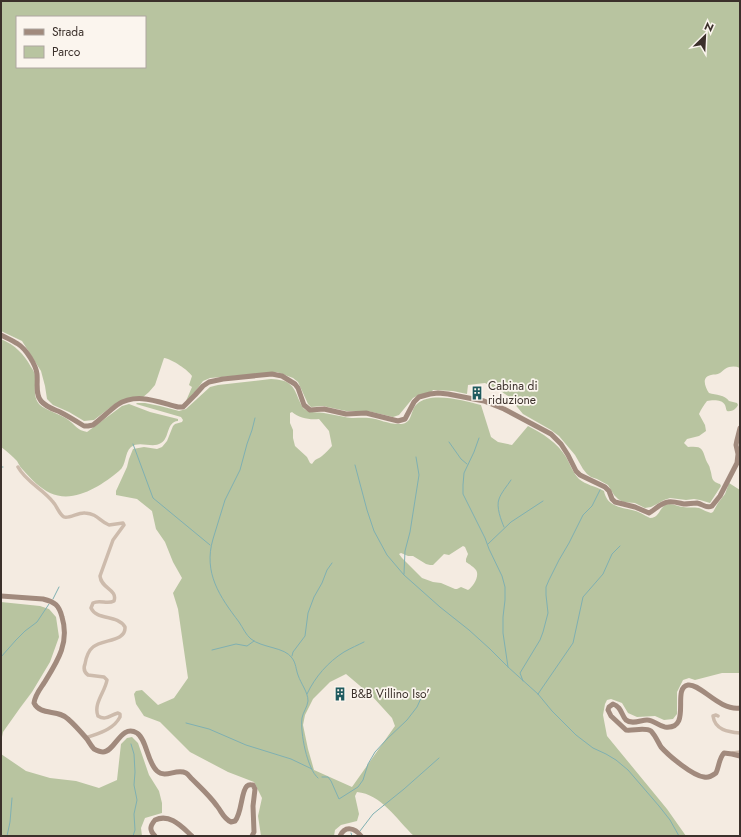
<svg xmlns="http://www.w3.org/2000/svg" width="741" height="837" font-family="Jost,sans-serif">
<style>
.green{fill:#b8c4a0;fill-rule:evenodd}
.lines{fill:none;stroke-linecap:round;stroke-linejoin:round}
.stream{stroke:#7fb0b2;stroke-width:1}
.street{stroke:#cdbbac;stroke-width:3.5}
.secondary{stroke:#a18a7d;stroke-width:5}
.labels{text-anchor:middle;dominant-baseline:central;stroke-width:3.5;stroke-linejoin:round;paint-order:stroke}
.poi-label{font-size:12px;fill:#3b302b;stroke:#fbf5ee;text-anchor:start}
</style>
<rect width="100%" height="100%" fill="#f4ebe1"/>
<path class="green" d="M1 1H740V368C735 366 730 366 725 369 723 370 722 372 720 373 717 375 714 374 711 375 701 377 705 387 709 393 716 395 725 395 729 401L737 403 738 405C736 409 732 412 727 411 726 410 726 407 725 405 722 399 712 400 707 401 704 405 701 409 699 414L705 425 706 431 699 436 687 439 684 443 688 447C702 446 702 448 706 460 707 463 710 466 710 469 713 477 710 481 720 484L721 486 710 503 700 500 694 499 686 500 670 498 664 500 657 504 651 507 645 508 635 503 623 502 618 499 614 495 608 485 597 479 591 477 587 474 583 469 575 455 559 436 551 430 523 414 508 396 499 390 485 383 468 385 467 394 453 391 433 390 430 394 419 395 413 398 399 415 393 417 368 411H346L323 406 311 407 308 404 298 382 293 378 277 372 210 378 203 381 192 396 186 401 192 387 189 385 192 376C188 370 172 359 164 358L155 385 149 392 142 398 116 403 94 420 84 421 69 412 53 405 47 399 45 386 41 371 22 341 1 331ZM17 17H145V67H17Z
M1 339C15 345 24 354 31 367 33 370 35 373 35 375 36 385 32 397 40 405 45 410 60 414 67 419 76 425 76 430 87 432L122 406 129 404 150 412 178 419V421C166 422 170 438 161 443 152 449 140 440 131 447 124 453 127 465 119 471 101 486 74 504 50 493 40 488 31 479 24 471 21 468 19 465 17 461 12 456 7 451 1 447Z
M271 379C289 380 293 384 299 400 301 404 302 408 306 410 311 413 318 412 324 413 331 414 338 416 345 417 352 419 361 417 369 418 379 419 388 424 398 424 414 425 409 411 417 404 431 391 465 401 481 405L491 437 498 442 512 445 528 426C543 434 557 442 566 457 570 464 573 473 579 479 586 485 595 486 604 491 607 506 619 507 632 510 638 511 644 515 650 518 661 518 659 504 670 504 674 504 679 507 683 507 688 508 694 507 699 508 704 510 707 512 711 513L713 512 718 503 725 494 729 483 740 490V673H722L695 680 689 678 683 680 677 692V714L673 719 664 720 655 716 637 717 628 713 622 703 611 699 607 700 605 704 603 715 607 736 667 809 686 836H414C397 820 381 794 357 792L355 796 359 814 357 821 341 825 335 830 334 836H261L258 816 262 798 254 782 228 772 190 752 160 722 144 716 136 704 134 694 136 691 142 690 158 705 174 698 188 678 178 609 173 593 182 578 173 562 165 542 156 529 152 511 137 499 116 495V491L127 467 129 459 133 449 144 447 157 449 162 447 167 441 173 426 175 424 182 422 183 420 181 417 136 404 137 403H145L160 406 179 411 186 409 210 387 218 385ZM292 412C299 418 309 420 319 419L329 431 332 446C329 449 326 453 322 456 317 460 317 457 312 464L310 463 307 457 295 446 293 438V430L290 423V413ZM463 546 465 547 468 554 466 559V562C469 564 474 567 476 570 480 576 473 587 468 590L461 587 457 589H455L441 583 433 582 422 578 402 558 399 554 401 553 408 556H413L426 564 430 565H433L444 554 449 555ZM346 674 372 696 392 718 395 726 352 787 314 770 308 749 303 725 305 715 313 699 330 682Z
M1 602 40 606 49 609 56 617 59 637 50 662 32 692 20 708 3 732 1 742Z
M132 737 138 743 149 775 159 791 162 803V813L145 818 141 828 142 836H1V754L26 771 50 778 76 781 99 788 117 780 121 744 127 738Z"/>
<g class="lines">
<path class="stream" d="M255 418 252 430 247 444 240 470 225 500 213 539C203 573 220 597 239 622 243 628 246 635 251 639 262 648 285 647 292 658 296 663 296 670 298 675 301 684 308 692 308 701 307 708 303 712 302 718 300 732 307 769 318 778
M479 438 474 452 464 473 463 485V494L485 538 489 549 502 576 505 587V600L503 617V633L508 667
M449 442 461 459 467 464
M133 444 153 498 210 545
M355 465 367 510 374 531 387 555 404 575 440 607 469 630 490 649 508 667 538 694 552 711 576 735 593 748 606 754 616 760 628 770 659 806 670 820 679 836
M1 467H3
M504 527C501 520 496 507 499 499 501 493 507 486 511 480
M488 544 511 522 543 501
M404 574 405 551 410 532 419 475 416 457
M53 599 59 587
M212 650 236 644 247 646 254 641
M292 656 293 652 305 636 308 613 314 597 322 583 327 570 332 563
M1 657 16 640 25 631 37 622 49 604
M523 681 520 673 540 640 543 632 548 613 546 595V587L549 580 559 560 569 543 583 515 592 506 600 490
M307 694C315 677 328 662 344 652 351 648 358 645 364 642
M538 694 573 643 583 597 603 574 612 554 620 546
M186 723 209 729 246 745 291 759 312 769
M131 744 134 754 135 772 134 785 137 800 134 814 135 830 133 836
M322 777H328L331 781 339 799 358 787 363 780 368 764 375 752 387 739 407 720 417 707 422 696
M360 831 373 814 404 789 439 758
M351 833 352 836
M7 836 10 822 12 798"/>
<path class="street" d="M18 467C26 482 43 489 53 502 57 506 59 514 64 517 69 519 79 512 85 513 98 514 99 521 109 525L123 523 124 525 113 540 100 576C101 589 118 589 114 601 107 605 100 599 93 603L91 608C97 621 117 614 125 627 126 642 102 639 93 647 88 651 86 658 85 664 83 669 84 672 88 675L104 677 107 680C105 692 93 704 98 716 106 721 110 715 118 713L120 714V717C113 730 99 733 86 738
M718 716 716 715 713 716C715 730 728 732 740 733
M733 753 740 752"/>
<path class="secondary" d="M1 335C7 338 12 340 18 344 26 349 36 365 37 374 38 383 35 394 41 401 46 407 53 409 60 412 68 416 76 421 84 426H88L93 425C101 419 109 411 117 405 137 392 158 402 178 407H183L195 395 203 386 209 382 223 379 272 374 282 376 295 384 298 388 304 405 310 410 324 409 346 414 366 413 398 421 405 419 414 402 419 397 430 394 438 393 448 394 484 401 504 409 551 434 561 444 568 455 576 471 580 475 605 487 609 491 612 499 615 502 635 507 649 513C655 510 660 503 668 502 673 501 679 503 684 504 688 504 693 503 697 503 703 504 706 509 712 506L720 496 737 463 738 454 736 445 737 440 740 428
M1 596 43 599C55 602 59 605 62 617 70 643 57 662 44 683 40 689 35 695 34 703 40 716 59 709 68 719 75 725 81 732 87 739 89 742 91 746 94 749 96 750 100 752 103 752 115 752 121 723 137 733 147 740 147 762 157 771 166 779 176 768 186 773 188 774 190 777 192 779 201 788 210 796 217 806 222 812 223 818 231 822L235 821C242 813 241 791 247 786 249 784 251 785 253 785L255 789 253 806 254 832 252 836
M740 708C719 711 700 683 688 685 671 688 693 730 665 727 658 726 654 720 647 720 641 720 632 725 626 720 621 715 622 707 613 704L609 707 608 710 611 716 626 730C633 731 645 727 651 731 655 735 658 742 661 747 669 756 693 776 704 777 709 778 712 776 716 773 719 767 719 758 724 753L732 754 740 756
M155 836C149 830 150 826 155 820 170 813 182 827 192 836
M340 836C345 825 355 828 361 836"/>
</g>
<defs>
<g id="building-bare" transform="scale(1.08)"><path d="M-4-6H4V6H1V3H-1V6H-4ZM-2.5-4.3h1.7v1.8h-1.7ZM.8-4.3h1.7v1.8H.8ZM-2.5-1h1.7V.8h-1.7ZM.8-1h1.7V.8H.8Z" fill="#1f5a5e" stroke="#fbf5ee" stroke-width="2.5" paint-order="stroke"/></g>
</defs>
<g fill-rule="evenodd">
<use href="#building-bare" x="477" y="393"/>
<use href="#building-bare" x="340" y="694"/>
</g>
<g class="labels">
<g class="poi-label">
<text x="488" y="386">Cabina di<tspan x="488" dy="14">riduzione</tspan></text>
<text x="351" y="694">B&amp;B Villino Iso'</text>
</g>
</g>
<rect width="741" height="837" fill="none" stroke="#3b302b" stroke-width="4"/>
<rect x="16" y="16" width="130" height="52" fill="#fbf5ee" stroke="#aea6a0"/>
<rect x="24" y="29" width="20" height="6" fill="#a18a7d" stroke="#aea6a0"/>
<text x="52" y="36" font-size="12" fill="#3b302b">Strada</text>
<rect x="24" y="46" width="20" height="12" fill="#b8c4a0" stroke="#aea6a0"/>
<text x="52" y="56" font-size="12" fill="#3b302b">Parco</text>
<g transform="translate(705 36) rotate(24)" stroke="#fbf5ee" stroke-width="3" paint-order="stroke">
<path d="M0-3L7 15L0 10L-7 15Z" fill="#3b302b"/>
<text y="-6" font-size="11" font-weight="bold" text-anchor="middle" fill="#3b302b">N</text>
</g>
</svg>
